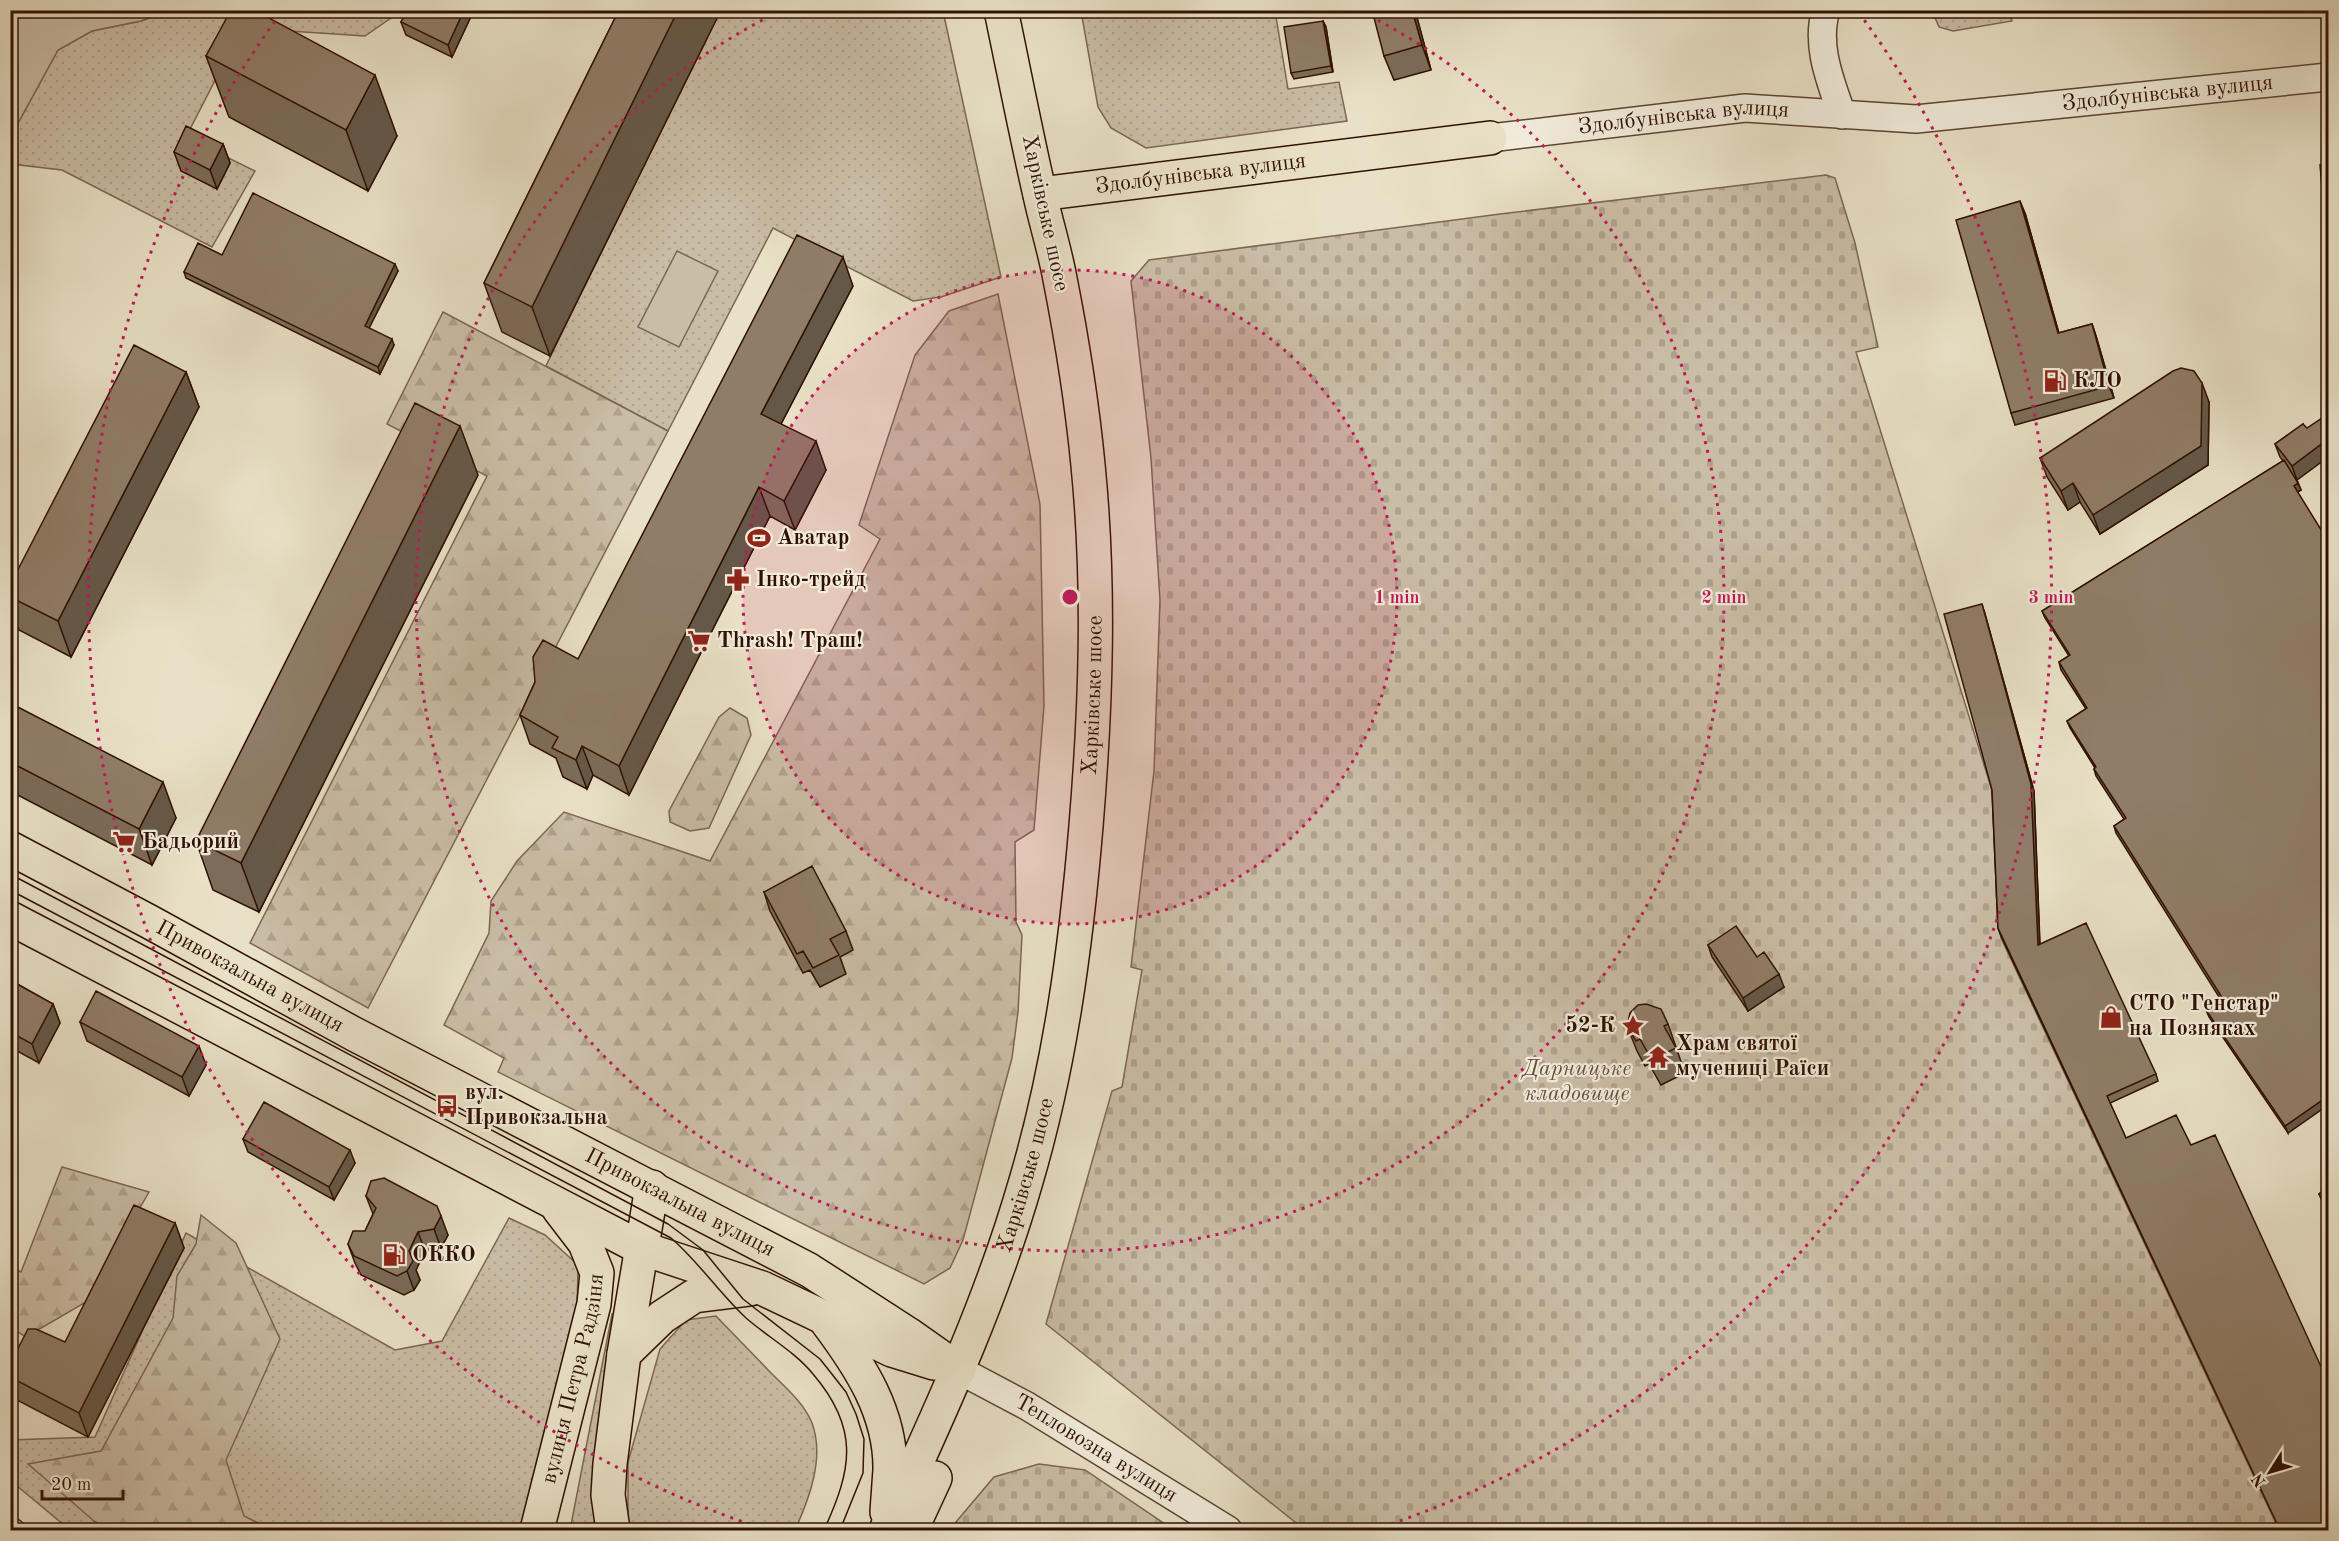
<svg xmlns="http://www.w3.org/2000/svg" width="2339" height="1541" font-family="'Old Standard TT',serif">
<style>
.grass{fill:url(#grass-dots);stroke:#7d6654;stroke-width:1.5}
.forest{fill:url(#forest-firs);stroke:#7d6654;stroke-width:1.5}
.cemetery{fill:url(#cemetery-stones);stroke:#7d6654;stroke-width:1.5}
.pitch{fill:#cabda6;stroke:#7d6654;stroke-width:1.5}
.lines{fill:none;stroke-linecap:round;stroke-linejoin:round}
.minor-casing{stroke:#5e4433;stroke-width:30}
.major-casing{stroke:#301002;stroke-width:36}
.minor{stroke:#f1ecdb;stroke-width:27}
.major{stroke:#e9e1c7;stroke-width:33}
.tram{stroke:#301002;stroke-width:1.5}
.rail-casing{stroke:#301002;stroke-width:7}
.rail{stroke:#f1ecdb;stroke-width:4.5;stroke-dasharray:14;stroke-linecap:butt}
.wall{fill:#7c6c59;stroke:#301002;stroke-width:1.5}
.shaded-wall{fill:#655849;stroke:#301002;stroke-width:1.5}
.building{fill:#907d68;stroke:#301002;stroke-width:1.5}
.ring{fill:none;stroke:#c2185b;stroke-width:3;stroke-dasharray:3 6}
.labels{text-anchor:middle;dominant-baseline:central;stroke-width:4.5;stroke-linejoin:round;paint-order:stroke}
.street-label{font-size:22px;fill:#301002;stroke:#f1ecdb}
.poi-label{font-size:22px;font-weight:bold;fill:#301002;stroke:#f1ecdb;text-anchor:start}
.park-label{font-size:22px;font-style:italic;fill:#664d3b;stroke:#f1ecdb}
.centre{fill:#c2185b;stroke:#f1ecdb;stroke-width:3}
.ring-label{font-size:18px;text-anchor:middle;font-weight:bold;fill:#c2185b;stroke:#f1ecdb;stroke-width:4.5;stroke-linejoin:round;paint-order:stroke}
</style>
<defs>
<pattern id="grass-dots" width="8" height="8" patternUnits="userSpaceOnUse" patternTransform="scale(1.5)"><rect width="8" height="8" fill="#cabda6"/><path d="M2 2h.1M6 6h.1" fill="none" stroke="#aea18d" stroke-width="1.8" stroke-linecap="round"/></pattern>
<pattern id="forest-firs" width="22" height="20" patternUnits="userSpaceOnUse" patternTransform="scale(1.5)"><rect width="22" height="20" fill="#cabda6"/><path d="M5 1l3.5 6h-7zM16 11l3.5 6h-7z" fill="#aea18d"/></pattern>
<pattern id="cemetery-stones" width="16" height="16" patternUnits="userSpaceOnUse" patternTransform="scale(1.5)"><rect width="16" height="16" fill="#cabda6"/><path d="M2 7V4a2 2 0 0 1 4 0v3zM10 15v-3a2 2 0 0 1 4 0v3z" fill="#aea18d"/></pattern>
</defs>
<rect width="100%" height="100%" fill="#e9e1c7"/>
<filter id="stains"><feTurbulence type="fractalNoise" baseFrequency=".00333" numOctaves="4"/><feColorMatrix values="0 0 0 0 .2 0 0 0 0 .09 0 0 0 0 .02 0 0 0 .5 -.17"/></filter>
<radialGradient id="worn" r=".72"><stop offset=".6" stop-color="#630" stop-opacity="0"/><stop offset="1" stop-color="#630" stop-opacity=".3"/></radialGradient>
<path class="grass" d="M169 11H401L365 36 242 28 186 137 255 171 212 247 62 170 11 164V136L58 50 92 31 141 21Z
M717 11H943L1001 277 941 297 913 301 773 228 668 431 546 366Z
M1081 11H1275L1288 89 1339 82 1347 121 1146 148 1111 128 1098 107Z
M1934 11H2009L2012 21 1953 31 1939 27 1933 13Z
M509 1218 545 1235 578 1265 577 1312 531 1530H70L11 1481 10 1440 95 1437 186 1233 395 1350 442 1341Z
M612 1314 625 1316 602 1530H570Z
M716 1316C734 1335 753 1354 771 1373 786 1388 804 1403 812 1423 825 1458 809 1499 795 1530H628V1462L660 1349 686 1320Z"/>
<path class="forest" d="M998 294 1040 504 1044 706 1034 830 1015 842 1016 922 1022 935 1018 1012 1012 1058 963 1240 950 1268 924 1284 498 1072 504 1058 444 1025 489 933 491 901 517 861 564 812 710 861 880 539 859 525 915 355 949 311Z
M443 312 668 431 368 1008 250 943 487 476 387 424Z
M730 708 747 718 751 735 709 828 690 831 670 822 669 811 719 717Z
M62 1167 149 1192 86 1302 26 1337 11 1328V1267L21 1272Z
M201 1215 236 1243 280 1339 226 1460 244 1516 273 1530H111L94 1521 28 1464 101 1451 173 1318 177 1276 196 1244Z"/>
<path class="cemetery" d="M1826 175 1835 178 1855 243 1878 347 1856 352 1994 797 2001 938 2279 1530H1305L1046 1324 1112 1091 1122 1087 1142 970 1131 967 1154 771 1160 600 1151 458 1131 281 1149 260 1500 214Z
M1039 1464 1085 1470 1174 1530H952L956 1522 994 1477Z"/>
<path class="pitch" d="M52 10 169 11 141 21 92 31 58 50 11 136 10 11Z
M677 251 718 271 679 347 638 327Z"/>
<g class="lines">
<g class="minor-casing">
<g id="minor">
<path d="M1826 10C1815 46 1831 82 1842 115"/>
<path id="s1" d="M1490 138 1745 108 1916 119 2328 77"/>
<path id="s2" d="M959 1370 1027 1406 1228 1530"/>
</g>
</g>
<g class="major-casing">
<g id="major">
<path id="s3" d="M1040 194 1490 138"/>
<path id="s4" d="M10 848 148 921 354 1034 809 1270 908 1334 959 1370"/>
<path d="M10 918 641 1248 762 1288 892 1350 934 1363"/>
<path d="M827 1322C860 1366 891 1413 890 1470 889 1484 888 1498 887 1512"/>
<path d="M624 1354 662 1317 694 1296 750 1289"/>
<path id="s5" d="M537 1530 594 1304 597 1273 585 1243 559 1209"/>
<path d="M613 1530 608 1495 610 1464 624 1354 652 1187"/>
<path id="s6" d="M886 1530C938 1416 991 1303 1026 1181 1060 1066 1076 946 1086 826 1096 705 1100 586 1088 465 1082 403 1072 340 1060 279 1055 251 1046 223 1040 195 1026 134 1014 72 1001 10"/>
<path d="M911 1530 935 1478"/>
</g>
</g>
<use href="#minor" class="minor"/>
<use href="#major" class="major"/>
<path class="tram" d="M10 874 668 1224 703 1250 743 1299 820 1359 846 1392 856 1414 864 1439 863 1473 840 1530
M10 890 671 1238C699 1262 719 1293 746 1318 768 1337 795 1352 813 1374 860 1429 852 1469 824 1530"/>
<g class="rail-casing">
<path id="rail" d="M10 1516 27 1530"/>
</g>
<use href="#rail" class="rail"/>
</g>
<path class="wall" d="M474 10 452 57 406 35 401 22Z
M619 10H721L550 356 502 332 484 283Z
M1415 10 1431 70 1394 80 1384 56Z
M1323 21 1326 27 1333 72 1294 79 1291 73Z
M206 56 397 136 368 191 229 117Z
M223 144 230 163 217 189 181 171 174 152Z
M2025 213 2059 333 2092 324 2096 336 2114 398 2015 425 2011 413Z
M222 255 398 271 369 328 394 345 380 374 186 278 184 272Z
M853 286 781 424 826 470 795 530 770 516 629 795 593 775 587 789 563 777 556 758 530 744 520 715 535 682 578 659Z
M186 372 199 407 71 657 19 630 10 607V585Z
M2209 402 2208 465 2100 534 2080 502 2068 510 2047 477 2040 458Z
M2303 424 2297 480 2301 490 2298 492 2288 1133 2209 1017 2206 1010 2221 1000 2116 833 2114 826 2124 819 2096 776 2094 769 2095 768 2070 728 2067 721 2086 709 2061 670 2059 662 2069 656 2045 618 2042 611 2283 461 2280 457 2275 444Z
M478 475 259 912 213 890 196 841Z
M1984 610 2034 791 2040 944 2156 1074 2158 1081 2110 1103 2126 1138 2328 1530H2280L2000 934 1998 928Z
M10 703 176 818 152 865 10 791Z
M764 892 846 931 853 950 840 957 846 974 820 987 810 970 803 973 770 911Z
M1708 945 1757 957 1784 987 1748 1011 1712 957Z
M10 980 53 1004 60 1023 39 1063 10 1047Z
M80 1022 206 1065 189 1096 87 1041Z
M1668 1024 1685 1073 1661 1085 1649 1064 1645 1066 1637 1051 1627 1026Z
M243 1139 355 1163 334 1200 248 1152Z
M2328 1187V1212L2322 1201 2319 1194Z
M366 1196 448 1235 441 1248 425 1251 416 1270 420 1280 414 1290 404 1295 361 1275 355 1263 348 1244 365 1231 373 1214Z
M175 1223 184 1248 88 1437 15 1399 10 1388V1364L65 1342Z"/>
<path class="shaded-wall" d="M464 10H474L452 57 448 45Z
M678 10H721L550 356 532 307Z
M1412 10H1415L1431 70 1422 45Z
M1323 21 1326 27 1333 72 1331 66Z
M375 75 397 136 368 191 346 130Z
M223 144 230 163 217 189 210 170Z
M2020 201 2025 213 2062 345 2058 333Z
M843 257 853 286 771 443 761 414Z
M395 264 398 271 367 332 365 326Z
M2092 324 2096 336 2114 398 2109 386Z
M392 339 394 345 380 374 378 367Z
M186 372 199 407 71 657 58 621Z
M2202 383 2209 402 2208 465 2100 534 2093 515Z
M460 426 478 475 259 912 241 863Z
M2328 439V457L2297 480 2292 466Z
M816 441 826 470 795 530 784 501Z
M2073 483 2080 502 2068 510 2061 491Z
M2298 483 2301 490 2296 493 2294 486Z
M759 487 770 516 629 795 619 766Z
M1982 604 2034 791 2040 951 2038 945Z
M582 746 593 775 587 789 576 760Z
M163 782 176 818 152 865 139 829Z
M1779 974 1784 987 1748 1011 1743 998Z
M53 1004 60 1023 39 1063 32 1044Z
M199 1046 206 1065 189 1096 182 1077Z
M2328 1096V1105L2288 1133 2285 1126Z
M350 1150 355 1163 334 1200 329 1187Z
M441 1216 448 1235 441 1248 434 1229Z
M175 1223 184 1248 88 1437 79 1413Z
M418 1232 425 1251 416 1270 420 1280 414 1290 407 1271 409 1251Z"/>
<path class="building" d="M231 10H254L375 75 346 130 206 56Z
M407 10H464L448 45 401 22Z
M619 10H678L532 307 484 283Z
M1372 10H1412L1422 45 1384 56Z
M1323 21 1331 66 1291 73 1284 27Z
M186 126 223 144 210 170 174 152Z
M2328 164V254L2320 165Z
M253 193 395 264 365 326 392 339 378 367 184 272 198 243 222 255Z
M2020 201 2058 333 2092 324 2109 386 2011 413 1956 220Z
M797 235 843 257 761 414 816 441 784 501 759 487 619 766 582 746 576 760 552 748 558 737 520 715 535 682 533 657 543 640 578 659Z
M134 345 186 372 58 621 10 597V585Z
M2181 368 2194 371 2202 383 2201 446 2093 515 2073 483 2061 491 2040 458 2173 371Z
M415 403 460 426 241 863 196 841Z
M2328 414V439L2292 466 2275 444 2303 424 2307 428Z
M2284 460 2298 483 2294 486 2328 541V1096L2285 1126 2206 1010 2223 999 2114 826 2126 818 2094 769 2096 767 2067 721 2087 708 2059 662 2070 655 2042 611Z
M1982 604 2031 784 2038 945 2086 923 2156 1074 2107 1096 2126 1138 2176 1115 2191 1145 2215 1135 2328 1382V1530H2280L1998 928 1992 790 1944 614Z
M10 703 163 782 139 829 10 762Z
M812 866 846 931 830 939 839 955 813 968 803 951 797 954 764 892Z
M1736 926 1757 957 1764 952 1779 974 1743 998 1708 945Z
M10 980 53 1004 32 1044 10 1032Z
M96 991 199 1046 182 1077 80 1022Z
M1646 1004 1661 1009 1668 1024 1664 1026 1676 1048 1652 1060 1640 1039 1636 1041 1627 1026 1630 1013 1638 1005Z
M264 1102 350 1150 329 1187 243 1139Z
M384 1178 437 1206 441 1216 434 1229 418 1232 409 1251 413 1261 407 1271 397 1276 354 1256 348 1244 353 1231H365L376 1208 366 1196 371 1181Z
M2328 1187V1209L2319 1194Z
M134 1205 175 1223 79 1413 10 1377V1364L28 1329H36L65 1342Z"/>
<circle cx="1070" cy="597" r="327" fill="#c2185b" fill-opacity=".12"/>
<g class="ring">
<circle cx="1070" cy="597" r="327"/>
<path d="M1362 12A654 654 0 1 1 778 12"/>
<path d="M767 1530A981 981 0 0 1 281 13M1859 13A981 981 0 0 1 1373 1530"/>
</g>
<defs>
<g id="fuel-bare" transform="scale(1.8)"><path d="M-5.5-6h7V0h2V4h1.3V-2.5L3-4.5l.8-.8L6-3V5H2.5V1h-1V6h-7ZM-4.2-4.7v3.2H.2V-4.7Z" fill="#8f2418" stroke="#f1ecdb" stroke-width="2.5" paint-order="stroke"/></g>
<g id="stadium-bare" transform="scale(1.8)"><path d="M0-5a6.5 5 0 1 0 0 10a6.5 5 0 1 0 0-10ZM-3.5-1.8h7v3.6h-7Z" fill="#8f2418" stroke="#f1ecdb" stroke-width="2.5" paint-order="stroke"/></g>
<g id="pharmacy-bare" transform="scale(1.8)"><path d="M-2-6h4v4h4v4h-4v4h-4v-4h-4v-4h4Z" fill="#8f2418" stroke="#f1ecdb" stroke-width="2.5" paint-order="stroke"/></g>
<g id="supermarket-bare" transform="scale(1.8)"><path d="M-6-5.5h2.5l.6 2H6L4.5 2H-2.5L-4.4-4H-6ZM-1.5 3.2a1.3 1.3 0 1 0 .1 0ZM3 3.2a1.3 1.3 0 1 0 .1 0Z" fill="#8f2418" stroke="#f1ecdb" stroke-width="2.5" paint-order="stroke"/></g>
<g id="shop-bare" transform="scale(1.8)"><path d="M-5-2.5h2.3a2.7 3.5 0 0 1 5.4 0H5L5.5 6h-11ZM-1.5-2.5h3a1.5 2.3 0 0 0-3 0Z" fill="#8f2418" stroke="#f1ecdb" stroke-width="2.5" paint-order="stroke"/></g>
<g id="sight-bare" transform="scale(1.8)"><path d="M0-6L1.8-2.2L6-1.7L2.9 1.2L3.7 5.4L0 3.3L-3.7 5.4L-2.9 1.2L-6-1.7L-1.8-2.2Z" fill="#8f2418" stroke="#f1ecdb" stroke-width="2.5" paint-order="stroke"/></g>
<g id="temple-bare" transform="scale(1.8)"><path d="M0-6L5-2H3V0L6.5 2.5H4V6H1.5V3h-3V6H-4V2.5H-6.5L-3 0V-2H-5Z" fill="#8f2418" stroke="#f1ecdb" stroke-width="2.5" paint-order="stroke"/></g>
<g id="bus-bare" transform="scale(1.8)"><path d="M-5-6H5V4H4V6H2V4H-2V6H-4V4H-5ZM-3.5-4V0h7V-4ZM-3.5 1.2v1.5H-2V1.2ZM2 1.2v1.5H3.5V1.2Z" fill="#8f2418" stroke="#f1ecdb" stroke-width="2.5" paint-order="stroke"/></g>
</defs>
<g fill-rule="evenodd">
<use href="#fuel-bare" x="2055" y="381"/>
<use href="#stadium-bare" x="759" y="538"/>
<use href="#pharmacy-bare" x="738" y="580"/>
<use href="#supermarket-bare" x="699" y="641"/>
<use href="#supermarket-bare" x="124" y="842"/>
<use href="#shop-bare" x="2111" y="1017"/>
<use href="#sight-bare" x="1633" y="1026"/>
<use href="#temple-bare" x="1658" y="1057"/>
<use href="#bus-bare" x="447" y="1106"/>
<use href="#fuel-bare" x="394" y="1255"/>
</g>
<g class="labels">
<g class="street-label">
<text stroke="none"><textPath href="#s1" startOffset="681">Здолбунівська вулиця</textPath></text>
<text stroke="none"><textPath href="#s1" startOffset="195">Здолбунівська вулиця</textPath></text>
<text stroke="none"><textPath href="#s3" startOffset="162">Здолбунівська вулиця</textPath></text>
<text transform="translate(1045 213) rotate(78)">Харківське шосе</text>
<text stroke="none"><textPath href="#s6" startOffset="868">Харківське шосе</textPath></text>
<text stroke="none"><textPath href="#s4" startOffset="272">Привокзальна вулиця</textPath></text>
<text stroke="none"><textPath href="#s6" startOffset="382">Харківське шосе</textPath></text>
<text stroke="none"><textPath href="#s4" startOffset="758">Привокзальна вулиця</textPath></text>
<text stroke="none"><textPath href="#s5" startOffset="156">вулиця Петра Радзіня</textPath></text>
<text stroke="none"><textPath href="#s2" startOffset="158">Тепловозна вулиця</textPath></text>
</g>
<g class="poi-label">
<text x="2073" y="381">КЛО</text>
<text x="777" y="538">Аватар</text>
<text x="756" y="580">Інко-трейд</text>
<text x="717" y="641">Thrash! Траш!</text>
<text x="142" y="842">Бадьорий</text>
<text x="2129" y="1004">СТО "Генстар"<tspan x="2129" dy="25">на Позняках</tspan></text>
<text x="1615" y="1026" text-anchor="end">52-К</text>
<text x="1676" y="1044">Храм святої<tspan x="1676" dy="25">мучениці Раїси</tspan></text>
<text x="465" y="1093">вул.<tspan x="465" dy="25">Привокзальна</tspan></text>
<text x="412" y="1255">ОККО</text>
</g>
<g class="park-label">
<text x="1577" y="1069">Дарницьке<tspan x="1577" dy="25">кладовище</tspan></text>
</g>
</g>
<circle cx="1070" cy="597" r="9" class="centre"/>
<g class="ring-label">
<text x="1397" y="603">1 min</text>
<text x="1724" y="603">2 min</text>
<text x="2051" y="603">3 min</text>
</g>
<rect width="2339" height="1541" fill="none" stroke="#e9e1c7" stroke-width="36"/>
<rect x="12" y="12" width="2315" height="1517" fill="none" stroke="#301002" stroke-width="3"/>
<rect x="18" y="18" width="2303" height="1505" fill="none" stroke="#301002" stroke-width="1.5"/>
<g transform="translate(2270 1472) rotate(233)" stroke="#f1ecdb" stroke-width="4.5" paint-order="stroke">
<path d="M0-4.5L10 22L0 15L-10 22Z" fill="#301002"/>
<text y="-9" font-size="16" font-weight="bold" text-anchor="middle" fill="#301002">N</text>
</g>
<path d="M42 1490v9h81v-9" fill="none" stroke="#301002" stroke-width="3"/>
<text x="51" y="1490" font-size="18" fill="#301002" stroke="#f1ecdb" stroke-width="4.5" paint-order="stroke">20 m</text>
<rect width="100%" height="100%" filter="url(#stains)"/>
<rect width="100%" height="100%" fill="url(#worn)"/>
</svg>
